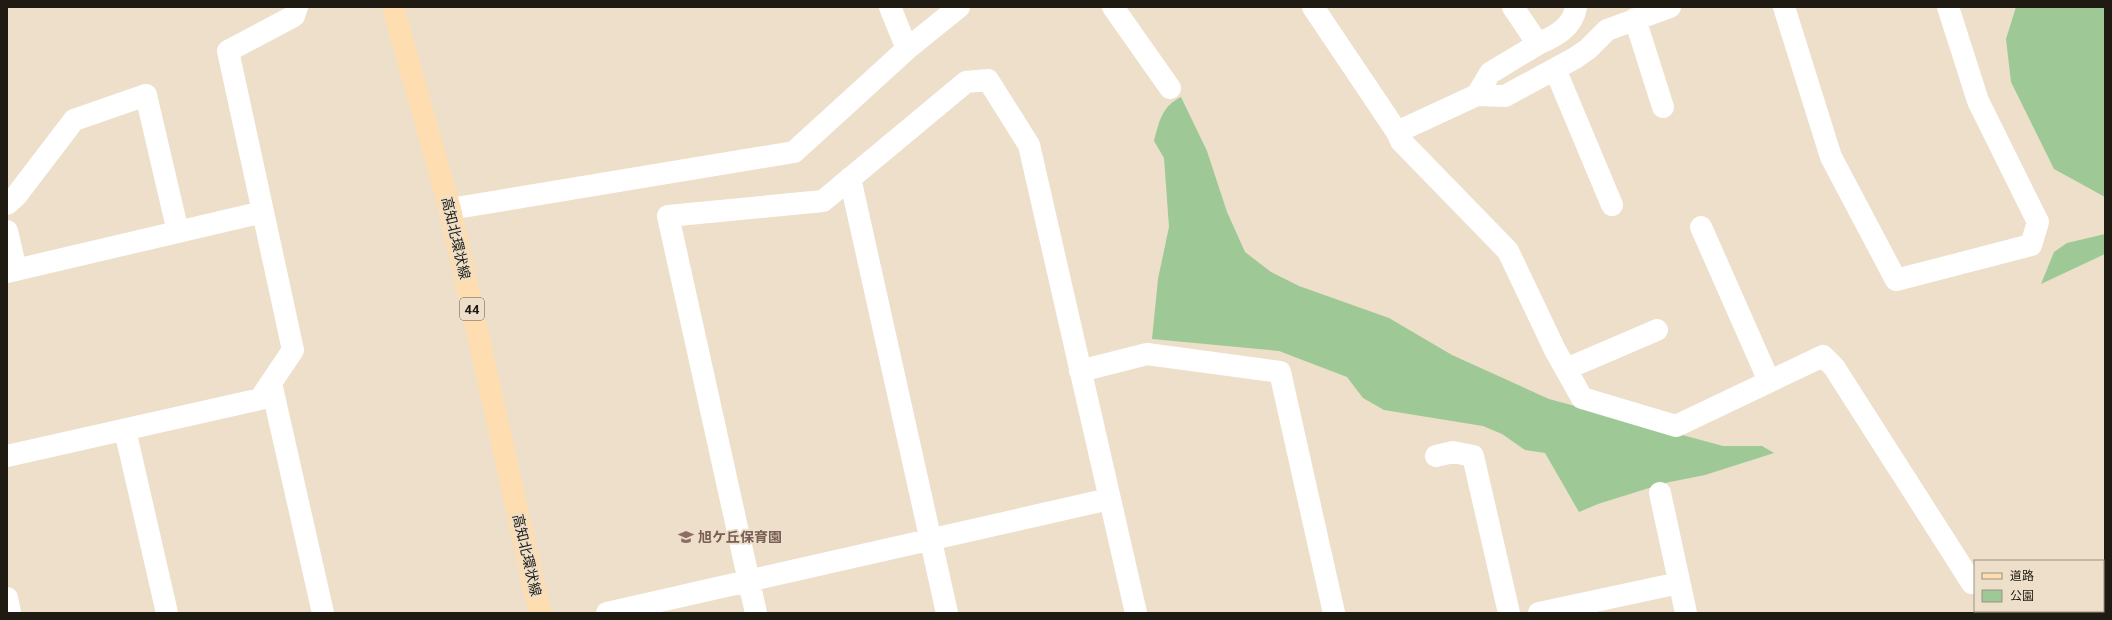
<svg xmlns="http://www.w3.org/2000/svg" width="2112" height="620" font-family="Roboto,'Noto Sans JP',sans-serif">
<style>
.green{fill:#9ec996}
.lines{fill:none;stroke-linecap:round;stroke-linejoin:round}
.street{stroke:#fff;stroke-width:22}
.primary{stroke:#feddb1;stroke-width:22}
.labels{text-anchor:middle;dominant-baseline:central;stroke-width:3.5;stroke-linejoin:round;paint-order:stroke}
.shield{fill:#eddfca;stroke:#5d564a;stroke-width:1}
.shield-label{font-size:13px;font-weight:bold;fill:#1f1b13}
.street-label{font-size:14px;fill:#1f1b13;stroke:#eddfca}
.education-label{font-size:14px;font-weight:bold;fill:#785e54;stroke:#eddfca;text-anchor:start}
</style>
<rect width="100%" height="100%" fill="#eddfca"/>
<path class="green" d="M2016 7H2105V197L2054 169 2011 82 2006 39Z
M1181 97 1207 151 1227 212 1245 252 1271 272 1299 286 1389 318 1452 355 1549 399 1723 446H1762L1774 453 1705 475 1665 483 1598 504 1579 512 1545 453 1525 450 1502 434 1483 426 1384 410 1363 398 1347 377 1279 351 1152 339 1158 279 1169 227 1164 158 1154 141C1159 122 1162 106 1181 97Z
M2105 234V254L2041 284 2054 252 2067 243Z"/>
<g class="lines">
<path class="street" d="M890 7 907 49
M1113 7 1170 88
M1313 7 1397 132 1477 95 1505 96 1575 58 1588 49 1607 30 1670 7
M1784 7 1831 157 1896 280 2031 245 2038 222 1978 101 1948 7
M1635 19 1663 107
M1538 44C1556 36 1573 27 1576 7
M1555 69 1612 205
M1477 95 1490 73 1538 44 1513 7
M1397 132 1401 141 1508 251 1555 350 1582 398 1676 426 1823 356 1834 367 1972 583
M850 178 947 613
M7 204 16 196 74 120 146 95 178 232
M450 209 794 152 907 49 959 7
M1701 227 1769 381
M7 231 16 270
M7 272 263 212
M1566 369 1657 330
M1080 371 1147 354 1280 372 1334 613
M271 383 323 613
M125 430 167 613
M7 456 260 399 293 350 228 51 294 16 297 7
M1436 456 1453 452 1473 456 1509 613
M1660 493 1686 613
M7 598 10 613
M607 613 1109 499
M756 613 668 216 823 201 966 82 988 80 1029 145 1136 613
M1539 613 1679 583"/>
<path class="primary" d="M393 7 450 209 540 613"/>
</g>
<defs>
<g id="school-bare" transform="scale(1.2)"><path d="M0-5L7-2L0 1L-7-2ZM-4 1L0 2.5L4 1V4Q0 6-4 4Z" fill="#8d6e63" stroke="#eddfca" stroke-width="2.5" paint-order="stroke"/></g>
</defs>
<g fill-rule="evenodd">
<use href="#school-bare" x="686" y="537"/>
</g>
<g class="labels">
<rect class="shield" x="460" y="298" width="24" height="22" rx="3"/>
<g class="shield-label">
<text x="472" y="309">44</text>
</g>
<g class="street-label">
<text transform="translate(456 238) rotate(77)">高知北環状線</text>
<text transform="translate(527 555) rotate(77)">高知北環状線</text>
</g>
<g class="education-label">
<text x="698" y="537">旭ケ丘保育園</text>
</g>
</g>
<rect width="2112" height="620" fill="none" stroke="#1f1b13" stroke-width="16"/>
<rect x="1974" y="560" width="130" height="52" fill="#eddfca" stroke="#9b9181"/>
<rect x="1982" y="573" width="20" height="6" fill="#feddb1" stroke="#9b9181"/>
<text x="2010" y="580" font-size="12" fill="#1f1b13">道路</text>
<rect x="1982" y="590" width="20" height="12" fill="#9ec996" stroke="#9b9181"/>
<text x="2010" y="600" font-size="12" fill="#1f1b13">公園</text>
</svg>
